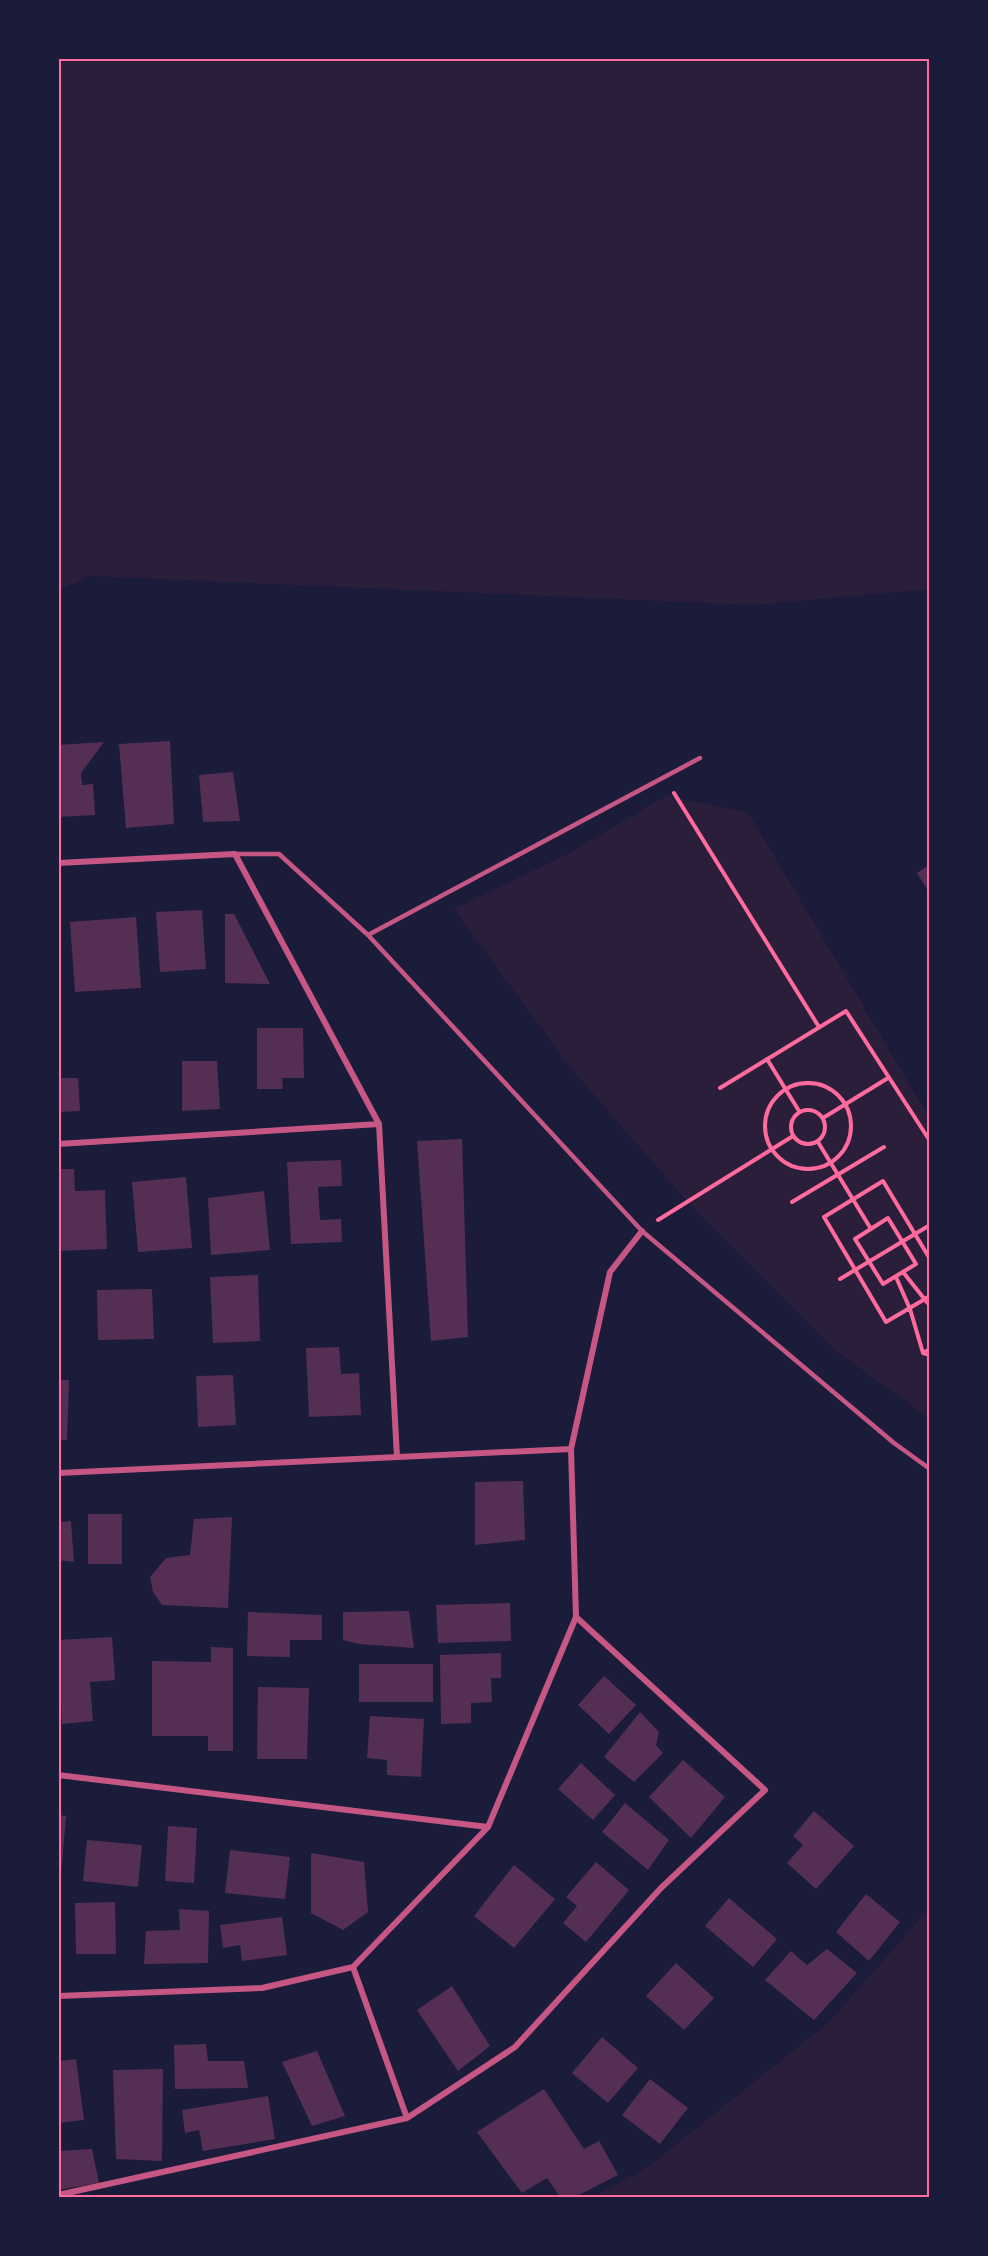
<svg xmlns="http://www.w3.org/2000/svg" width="988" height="2256" font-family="Raleway,sans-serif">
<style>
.green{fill:#2a1e3b}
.building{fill:#542f53}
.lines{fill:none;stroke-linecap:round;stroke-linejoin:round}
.path{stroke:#ff6b9d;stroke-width:4}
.service{stroke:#c65784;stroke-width:4.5}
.minor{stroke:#c65784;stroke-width:6}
.neatline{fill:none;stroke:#ff6b9d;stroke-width:2}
</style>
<rect width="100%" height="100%" fill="#1b1b3a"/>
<path class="green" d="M58 59H929V589L753 605 90 576 59 590Z
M666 796 748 812 929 1117V1418L836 1351 687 1201 573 1071 454 909 569 853Z
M929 1909V2197H592L647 2168 828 2023Z"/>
<path class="building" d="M170 741 174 824 126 828 119 744Z
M104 742 81 773 82 785 93 784 95 815 58 817V745Z
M233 772 240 821 203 822 199 775Z
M930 864V894L917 873Z
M202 910 206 969 160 972 156 912Z
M225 914H234L270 984 225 983Z
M136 917 141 988 75 992 70 922Z
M257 1028H303L304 1078H282L283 1089H257Z
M182 1061H217L220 1109 182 1111Z
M58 1078H78L80 1111 58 1112Z
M462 1139 468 1337 431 1341 417 1141Z
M341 1160 342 1186 318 1187 320 1220 341 1219 342 1242 291 1244 287 1162Z
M58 1169H74L75 1191 105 1190 107 1249 58 1251Z
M186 1177 192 1248 138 1252 132 1182Z
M264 1191 270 1250 211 1255 208 1198Z
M258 1275 260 1341 213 1343 210 1277Z
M152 1289 154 1339 98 1340 97 1290Z
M339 1347 341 1374 359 1373 361 1415 309 1417 306 1348Z
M233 1375 236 1425 198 1427 196 1376Z
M58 1380H69L67 1440H58Z
M523 1481 525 1540 475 1545V1482Z
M88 1514H122V1564H88Z
M232 1517 228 1608 162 1605 153 1592 150 1577 166 1558 190 1555 194 1519Z
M71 1521 74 1562 58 1560V1522Z
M510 1603 511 1641 438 1643 436 1605Z
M409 1611 414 1648 359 1644 343 1640V1612Z
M248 1612 322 1615V1640H290V1657L247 1656Z
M112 1637 115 1680 90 1682 93 1721 62 1724 58 1640Z
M211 1647 233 1648V1751H208V1736H152V1661L211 1662Z
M501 1653V1678H491L492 1702 471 1703V1723L441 1724 440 1655Z
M359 1664H433V1702H359Z
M604 1676 636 1705 609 1734 578 1705Z
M258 1687 309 1688 307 1759H257Z
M640 1712 659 1732 656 1745 663 1753 634 1782 604 1757Z
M370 1716 424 1719 421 1777 387 1775V1760L367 1758Z
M683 1760 725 1797 691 1838 649 1797Z
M581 1763 615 1795 593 1820 558 1789Z
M625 1803 669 1840 648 1870 602 1832Z
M814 1811 854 1846 816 1889 787 1863 803 1845 793 1836Z
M58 1815 66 1816 61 1875H58Z
M168 1826 197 1828 194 1883 165 1881Z
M87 1840 142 1845 138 1887 83 1881Z
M230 1850 290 1857 285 1899 225 1893Z
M311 1853 364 1862 368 1912 343 1930 311 1913Z
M596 1862 629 1890 586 1942 563 1923 577 1906 566 1897Z
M514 1865 555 1899 514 1948 474 1916Z
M866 1894 900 1922 869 1961 836 1932Z
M729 1898 777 1939 753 1967 705 1926Z
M115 1902 116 1954H76L75 1903Z
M179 1909 209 1911 208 1963 144 1964 146 1931 180 1930Z
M282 1917 287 1955 242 1961 240 1945 223 1948 220 1925Z
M827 1949 857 1973 814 2020 765 1980 791 1951 807 1965Z
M676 1963 714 1998 684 2030 646 1996Z
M452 1986 490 2046 458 2071 417 2010Z
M602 2037 638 2068 608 2103 572 2073Z
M206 2044 208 2061H244L248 2088 175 2089 174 2045Z
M317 2051 345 2116 312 2126 282 2062Z
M76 2059 84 2120 58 2123V2061Z
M163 2069 162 2161 116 2159 113 2070Z
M650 2079 688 2108 660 2144 622 2115Z
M544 2089 584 2149 599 2141 618 2175 573 2198H561L547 2178 522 2193 477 2132Z
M268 2096 275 2139 203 2151 199 2130 185 2133 182 2110Z
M92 2149 99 2183 58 2190V2151Z"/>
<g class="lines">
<path class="path" d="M674 793 819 1027
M767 1059 799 1111
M765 1126a43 43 0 1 1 86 0a43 43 0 1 1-86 0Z
M720 1088 846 1011 930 1141
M791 1127a17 17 0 1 1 34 0a17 17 0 1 1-34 0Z
M823 1118 888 1078
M818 1142 871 1229
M792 1202 884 1147
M888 1218 916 1264 883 1284 855 1239Z
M658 1220 793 1136
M930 1259 883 1181 824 1217 886 1322 930 1296
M903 1272 930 1306
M896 1277 910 1309 923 1353
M840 1279 930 1225
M930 1349 923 1353 930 1355"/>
<path class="service" d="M235 854H279L368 935 642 1231 894 1443 930 1469
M368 935 700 758"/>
<path class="minor" d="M58 863 235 854 379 1124 397 1457
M58 1144 379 1124
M58 1473 571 1449
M58 1775 488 1827
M353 1967 407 2118
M58 1996 262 1988 353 1967 488 1827 576 1617 571 1449 610 1272 642 1231
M58 2195 407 2118 515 2047 661 1888 765 1790 576 1617"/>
</g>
<rect width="988" height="2256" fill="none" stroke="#1b1b3a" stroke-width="120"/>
<rect x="60" y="60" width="868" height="2136" class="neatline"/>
</svg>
